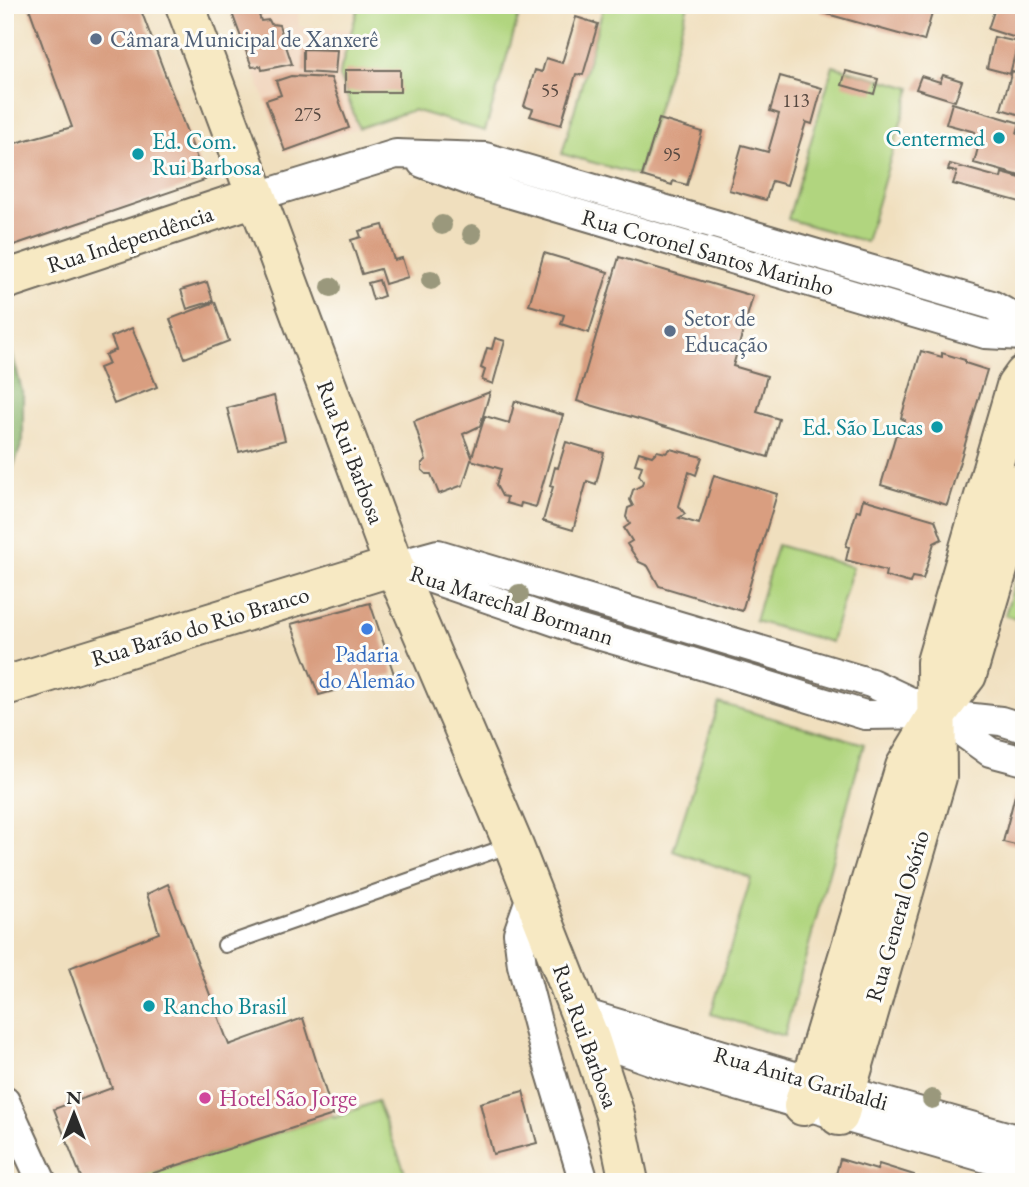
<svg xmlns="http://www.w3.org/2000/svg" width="1029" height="1187" font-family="'EB Garamond',serif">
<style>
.built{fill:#f1d5bd}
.green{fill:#b1d57f;stroke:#6e8055;stroke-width:2}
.forest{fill:#8cb66e;stroke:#5c704c;stroke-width:2}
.building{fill:#d99e80}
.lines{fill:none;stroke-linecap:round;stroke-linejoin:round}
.lane-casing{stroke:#706a5e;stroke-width:18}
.street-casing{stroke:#706a5e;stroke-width:32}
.secondary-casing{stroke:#706a5e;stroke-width:42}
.lane{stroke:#fff;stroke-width:14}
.street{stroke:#fff;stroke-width:28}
.secondary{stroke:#f7e9c3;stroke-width:38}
.tree{fill:#9a987b}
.service-dot{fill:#5c6f8a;stroke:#fdfcf7;stroke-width:2.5}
.culture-dot{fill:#0f9aa8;stroke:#fdfcf7;stroke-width:2.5}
.shop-dot{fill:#3f7fe0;stroke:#fdfcf7;stroke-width:2.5}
.hotel-dot{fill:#d1479c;stroke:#fdfcf7;stroke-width:2.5}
.labels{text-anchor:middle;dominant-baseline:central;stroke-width:6;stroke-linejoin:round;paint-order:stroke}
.number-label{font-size:19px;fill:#564840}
.service-label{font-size:23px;fill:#4e5e75;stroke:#fdfcf7;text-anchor:start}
.culture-label{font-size:23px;fill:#0d838f;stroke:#fdfcf7;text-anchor:end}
.street-label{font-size:23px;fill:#2b2b2b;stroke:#fdfcf7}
.shop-label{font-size:23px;fill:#366cbe;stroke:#fdfcf7}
.hotel-label{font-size:23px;fill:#b23c85;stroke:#fdfcf7;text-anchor:start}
</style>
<rect width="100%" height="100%" fill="#fdfcf7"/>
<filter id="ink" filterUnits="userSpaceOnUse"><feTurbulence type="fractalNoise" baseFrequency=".0143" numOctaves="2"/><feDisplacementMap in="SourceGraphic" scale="14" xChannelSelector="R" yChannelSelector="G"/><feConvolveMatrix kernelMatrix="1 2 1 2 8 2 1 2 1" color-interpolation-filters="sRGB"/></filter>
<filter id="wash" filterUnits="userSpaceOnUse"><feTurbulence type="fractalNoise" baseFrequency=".00686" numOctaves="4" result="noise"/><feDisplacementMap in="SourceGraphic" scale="28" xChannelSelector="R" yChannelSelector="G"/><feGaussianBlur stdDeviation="1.57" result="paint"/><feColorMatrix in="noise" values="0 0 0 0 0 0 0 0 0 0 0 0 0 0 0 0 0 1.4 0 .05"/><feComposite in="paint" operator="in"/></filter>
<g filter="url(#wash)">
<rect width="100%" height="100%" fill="#f0dfbe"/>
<path class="built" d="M298 6 299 27 352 30 339 75 359 128 285 152 235 22Z"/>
<path class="green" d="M359 5H522L485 131 413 110 359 128 339 75Z
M604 5H688L638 175 562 154Z
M833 66 911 88 866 242 788 219Z
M777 545 853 567 831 642 755 621Z
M1024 552V621L1005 615Z
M719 703 864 744 784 1036 711 1014 751 878 673 851Z
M377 1101 409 1182H126L333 1115 334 1118Z"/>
<path class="forest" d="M8 337 23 395V440L9 479 5 496V338Z"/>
<g id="blocks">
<path class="building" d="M28 5H139L205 180 5 248V146L72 127Z
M229 5H292L259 15 261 21 269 20 271 24 279 25 292 64 262 70 261 66 252 67Z
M822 5H914L933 10 924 41 820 12Z
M996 5H1024V11L1016 38 988 29Z
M576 17 598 24 583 75 576 74 561 125 530 116 533 109 524 106 535 70 542 72 546 58 562 63Z
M994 37 1018 42 1010 74 987 68Z
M303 49 337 50 335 74 303 72Z
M345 70H400V92H345Z
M846 71 878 79 874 94 842 85Z
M1012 71 1024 75V116L1001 109Z
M943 75 962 81 955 101 916 89 921 76 940 82Z
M291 76 331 78 349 128 285 151 266 100 281 95 276 81Z
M780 76 822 88 812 124 806 122 787 185 772 181 766 200 729 190 742 145 768 152 779 114 770 111Z
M952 103 1020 123 1017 133 1024 135V177L974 163 979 144 972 142 975 132 946 124Z
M659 119 702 132 687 185 673 181 672 185 642 176Z
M950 164 1001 178 1002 173 1024 179V203L953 184 957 172 948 170Z
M383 225 394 260 402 258 408 277 385 284 380 269 362 274 351 240 361 237 359 231Z
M544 253 608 272 589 333 561 324 564 315 529 305Z
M619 257 753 296 733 366 767 376 757 412 779 419 768 457 577 401Z
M379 280 384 296 373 300 368 283Z
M207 282 213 301 187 309 181 290Z
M215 302 229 341 185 358 170 319Z
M132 328 157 387 114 404 99 368 109 364 105 355 116 350 111 337Z
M495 338 505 341 493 384 482 380 485 370 481 368 487 348 492 349Z
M921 351 942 357V353L965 360V363L987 370 947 505 881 485 896 434 900 435 905 420 901 418Z
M490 392 480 426 463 434 472 457 485 416 509 423 515 401 563 415 536 507 521 503 520 507 506 503 507 497 502 496 496 485 501 469 471 460 463 485 439 494 431 474H426L422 470V463L426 460 414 421Z
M274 396 285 440 239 452 227 408Z
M566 442 604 453 596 484 587 481 573 530 543 521 553 487 550 486 555 467 558 468Z
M670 449 702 457 696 475 689 472 679 506 685 514 679 518 699 524 714 475 777 494 742 611 659 586 648 566 639 562 627 544 632 541 624 528 630 524 626 517 628 508 633 506 630 500 633 490 642 485 643 481 639 475 642 466 635 464 639 452 652 456 657 451 666 453Z
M863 499 935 520 942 539 934 543 923 579 912 577 910 583 885 576 886 571 846 560 849 547 846 546 857 510 860 511Z
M370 603 394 674 319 695 291 624Z
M1015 795 1024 798V847L1003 842Z
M168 884 229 1045 303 1018 333 1115 126 1182H83L54 1109 112 1088 69 968 159 933 147 894Z
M523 1091 537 1143 493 1154 480 1103Z
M840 1159 877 1170 879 1164 914 1175 912 1182H834Z"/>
</g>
</g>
<g filter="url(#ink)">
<use href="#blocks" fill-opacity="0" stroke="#706a5e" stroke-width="2"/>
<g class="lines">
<g class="lane-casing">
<path id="lane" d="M225 945 511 845"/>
</g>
<g class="street-casing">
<path id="street" d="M422 163 478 184 985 334 1024 336
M255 197 396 154 485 157 992 305 1024 323
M394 566 577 629 678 658 865 715 937 714 990 752 1024 761
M394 566 438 554 871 683 937 714 1001 721 1024 728
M532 893 518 933 522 965 545 1053 584 1182
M579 1012 811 1081 1024 1141
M590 1039 661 1064 1024 1169
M5 1101 42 1182"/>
</g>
<g class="secondary-casing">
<path id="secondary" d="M185 5 394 566 513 844 590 1039 615 1115 629 1182
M5 280 255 197
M5 686 394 566
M803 1106 905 767 937 714 967 675 1024 481
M839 1116 937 777 936 662 1016 386 1024 375"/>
</g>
<use href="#lane" class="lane"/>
<use href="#street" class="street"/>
<use href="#secondary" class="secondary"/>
</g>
<g class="tree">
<circle cx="442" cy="225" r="10"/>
<circle cx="472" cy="234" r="10"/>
<circle cx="431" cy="280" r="10"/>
<circle cx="331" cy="287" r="10"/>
<circle cx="519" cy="594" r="10"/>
<circle cx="932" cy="1099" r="10"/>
</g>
</g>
<g class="service-dot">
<circle cx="96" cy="39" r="7"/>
<circle cx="670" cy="331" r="7"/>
</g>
<g class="culture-dot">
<circle cx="999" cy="138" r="7"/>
<circle cx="138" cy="154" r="7"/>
<circle cx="937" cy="427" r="7"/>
<circle cx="149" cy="1006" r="7"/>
</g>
<circle class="shop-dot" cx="367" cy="629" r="7"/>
<circle class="hotel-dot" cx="205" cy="1098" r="7"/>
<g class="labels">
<g class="number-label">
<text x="550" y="90">55</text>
<text x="796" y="100">113</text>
<text x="308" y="114">275</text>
<text x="672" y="154">95</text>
</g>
<g class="service-label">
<text x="110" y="39">Câmara Municipal de Xanxerê</text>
<text x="684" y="318">Setor de<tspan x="684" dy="26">Educação</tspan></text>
</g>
<g class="culture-label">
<text x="985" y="138">Centermed</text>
<text x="152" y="141" text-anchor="start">Ed. Com.<tspan x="152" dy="26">Rui Barbosa</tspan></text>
<text x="923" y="427">Ed. São Lucas</text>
<text x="163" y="1006" text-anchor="start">Rancho Brasil</text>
</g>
<g class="street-label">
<text transform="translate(130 239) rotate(-18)">Rua Independência</text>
<text transform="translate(708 252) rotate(16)">Rua Coronel Santos Marinho</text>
<text transform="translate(351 452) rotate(69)">Rua Rui Barbosa</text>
<text transform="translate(512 605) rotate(18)">Rua Marechal Bormann</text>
<text transform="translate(200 626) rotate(-17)">Rua Barão do Rio Branco</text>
<text transform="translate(897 916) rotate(-74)">Rua General Osório</text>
<text transform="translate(586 1036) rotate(70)">Rua Rui Barbosa</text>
<text transform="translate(801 1078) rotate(16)">Rua Anita Garibaldi</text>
</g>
<g class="shop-label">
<text x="367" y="654">Padaria<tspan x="367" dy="26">do Alemão</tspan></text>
</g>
<g class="hotel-label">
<text x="219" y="1098">Hotel São Jorge</text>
</g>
</g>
<rect width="1029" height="1187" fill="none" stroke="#fdfcf7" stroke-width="28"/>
<g transform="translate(74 1114)" stroke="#fdfcf7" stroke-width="5" paint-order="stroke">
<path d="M0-5L12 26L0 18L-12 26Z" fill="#2b2b2b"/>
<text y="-10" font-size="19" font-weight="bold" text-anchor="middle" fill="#2b2b2b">N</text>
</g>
</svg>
